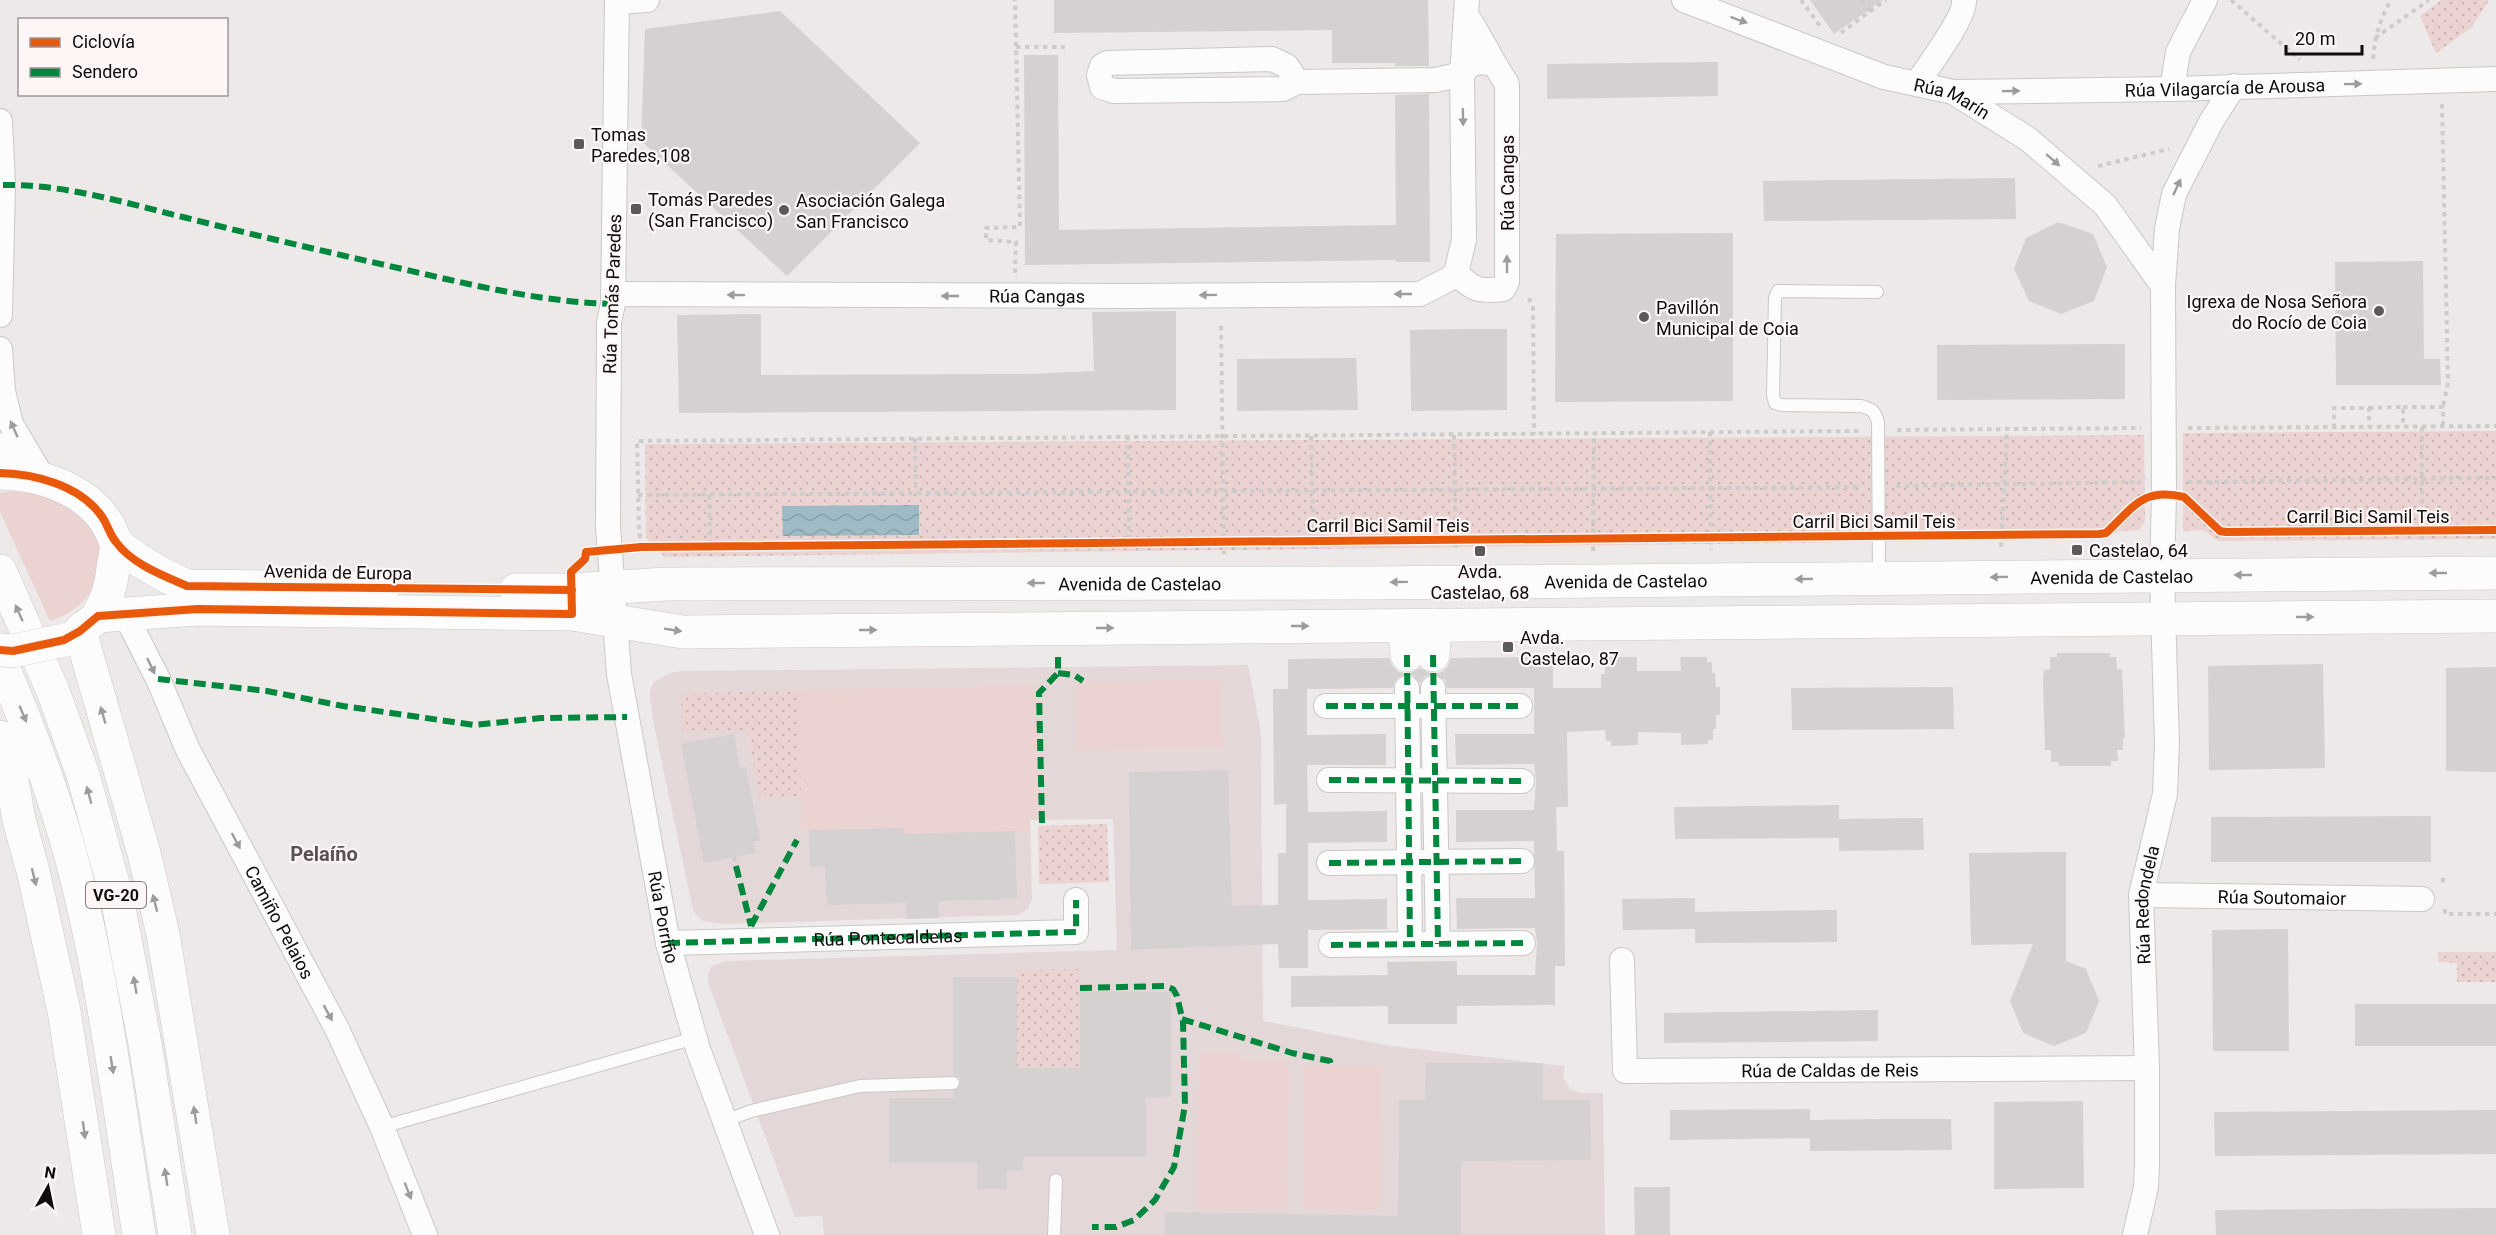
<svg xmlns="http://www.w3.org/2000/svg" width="2496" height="1235" font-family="Roboto,sans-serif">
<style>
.built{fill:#e3d8d7}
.grass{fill:#ebd3d2}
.park{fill:url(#park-dots)}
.water{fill:url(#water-waves)}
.building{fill:#d5d1d1}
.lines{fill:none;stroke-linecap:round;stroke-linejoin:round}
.lane-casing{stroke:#cac7c7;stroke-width:14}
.street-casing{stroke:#cac7c7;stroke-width:26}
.primary-casing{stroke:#cac7c7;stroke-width:34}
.highway-casing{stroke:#cac7c7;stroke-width:34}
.path{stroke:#cdcccc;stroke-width:4;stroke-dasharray:4.5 4.5;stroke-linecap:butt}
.lane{stroke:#fcfcfc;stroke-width:12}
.street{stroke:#fcfcfc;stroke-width:24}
.primary{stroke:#fcfcfc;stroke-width:33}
.highway{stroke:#fcfcfc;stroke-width:33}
.primary-bridge-casing{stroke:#cac7c7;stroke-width:34;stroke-linecap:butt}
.primary-bridge{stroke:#fcfcfc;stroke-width:33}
.quiet{stroke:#00873e;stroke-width:6;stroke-dasharray:12 6;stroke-linecap:butt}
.cycleway-casing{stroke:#fef5f5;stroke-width:11}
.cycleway{stroke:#e8590c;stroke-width:8}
.oneway{fill:#9d9c9c}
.poi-dot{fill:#5c5959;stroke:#fef5f5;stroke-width:2}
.labels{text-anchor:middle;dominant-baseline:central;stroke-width:4.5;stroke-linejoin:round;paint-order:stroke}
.shield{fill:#fef5f5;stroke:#565252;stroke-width:1.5}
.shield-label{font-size:16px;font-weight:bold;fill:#0e0c0c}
.street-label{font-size:18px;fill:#0e0c0c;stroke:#fef5f5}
.poi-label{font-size:18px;fill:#0e0c0c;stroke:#fef5f5;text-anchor:start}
.neighbourhood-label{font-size:20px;font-weight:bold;fill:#595252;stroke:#fef5f5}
</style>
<defs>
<pattern id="park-dots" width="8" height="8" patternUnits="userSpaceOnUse" patternTransform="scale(1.5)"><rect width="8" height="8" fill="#ebd3d2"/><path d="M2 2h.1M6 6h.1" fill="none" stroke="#c8b4b3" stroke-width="1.8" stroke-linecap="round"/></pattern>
<pattern id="water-waves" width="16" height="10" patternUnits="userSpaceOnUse" patternTransform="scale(1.5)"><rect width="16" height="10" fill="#9ebac5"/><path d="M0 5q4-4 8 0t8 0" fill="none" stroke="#879fa8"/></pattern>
</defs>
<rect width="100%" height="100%" fill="#eee9e9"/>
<path class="built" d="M1248 665 1261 733 1263 1021 1391 1046 1565 1066 1563 1077 1570 1089 1581 1093H1603L1605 1235H824L822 1216 795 1217 708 982V974L712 966 725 961 1117 950 1113 819 1030 820 1032 899 1028 909 1018 915 723 924 703 921 694 912 691 900 654 726 650 699V690L654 682 668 674 681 671Z"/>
<path class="grass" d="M12 491C23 493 35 493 45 497 67 505 106 529 103 557 102 563 99 570 98 575 90 600 74 613 50 621L0 512V493Z
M1221 679 1223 748 1076 751 1075 682Z
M1036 685 1039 820H1030V831L904 834V828L801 830 798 690Z
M1199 1053H1239V1059H1289L1287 1209 1197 1208Z
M1304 1065 1382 1066 1380 1210 1303 1209Z"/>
<path class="park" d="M2441 0H2489L2472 27 2436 53 2420 16Z
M2496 431V539L2219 541 2203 530 2183 531V433Z
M2144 435 2145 522 2139 530 2118 531 2105 539 665 557 646 538 645 444Z
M798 690 801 796 760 798 747 730 682 732 681 694Z
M1107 824 1109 882 1039 884 1038 826Z
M2438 952H2496V982H2457V963L2438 962Z
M1081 969 1080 1068H1017V970Z"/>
<path class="water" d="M919 505V535L783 536 782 506Z"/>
<path class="building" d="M1054 0H1428L1429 66H1395V63H1332V30L1054 33Z
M1810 0H1883L1834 34Z
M780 11 920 143 787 276 641 141 645 29Z
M1024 55H1058L1059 230 1396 225 1395 95 1429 94 1430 262H1396V260L1025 265Z
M1718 62V96L1547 99V64Z
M2015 178 2016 219 1764 221 1763 181Z
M2058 222 2093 234 2107 267 2094 301 2061 314 2029 301 2014 269 2026 238Z
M1733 233V401L1555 402 1556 234Z
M2423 261 2424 359H2440L2441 385H2336L2335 262Z
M1176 311V410L679 413 677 315 761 314V375L1027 374 1094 371 1092 312Z
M1463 329H1507V410L1411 411 1410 330Z
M2125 344V399L1937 400V345Z
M1356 358 1358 410 1237 411V359Z
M2057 653H2110V657H2116L2117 669H2122L2125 738H2123V750H2117L2118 761H2111V766H2059L2058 762H2051V750H2045L2043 680 2044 670 2050 669V657H2057Z
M1553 657V688H1601V674H1605V663H1610L1609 657H1637V671H1681L1680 657H1707V662H1712V673H1715L1716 687H1720V715H1716V729H1713V740H1708V744L1681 745V733L1638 732V745L1611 746V741H1606L1605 730 1567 732 1568 807H1556L1557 851H1564L1565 966H1555V1005L1457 1006V1024H1388V1006L1291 1007V976L1388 975 1387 962 1457 961V975H1535L1537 943 1535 928 1457 929 1456 898H1535L1534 841 1456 842V810H1534L1536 780 1534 764 1456 765 1455 734H1534V688H1447L1445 680 1433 674 1425 676 1420 683 1413 675 1400 676 1395 681 1393 688 1307 689V735L1386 734V765H1307L1308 812 1387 811V842L1308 843V900L1387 899V929L1308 930V968H1279L1278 944 1131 950 1129 772 1228 770 1232 906 1278 905V853H1286V804L1274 805 1273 689H1295H1288V659L1389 658 1392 666 1399 672 1409 674 1420 668 1432 674 1442 672 1448 666 1451 658Z
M2323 664 2325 768 2209 770 2208 666Z
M2496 667V772L2446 771V668Z
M1953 687 1954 729 1792 730 1791 688Z
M734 734 740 768 746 767 760 841H754L756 853 704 863 681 744Z
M1839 805V819L1923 818 1924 850 1839 851V838L1675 839 1674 807Z
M2431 816V862H2211V817Z
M904 828V834L1015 831 1017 899 938 901 939 918 906 919V903L827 905 825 867H810L809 830Z
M2066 852V961L2086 969 2099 1001 2086 1033 2054 1046 2023 1033 2010 1001 2033 944 1971 945 1969 853Z
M1695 898V912L1837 910V942L1695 943V929L1623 930 1622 899Z
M2288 929 2289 1051H2213L2212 930Z
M953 977H1017V1068H1080V991L1171 992V1097L1146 1098V1157H1023V1171H1007V1189H977V1163H889V1098H953V1091L960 1086V1078L953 1075Z
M2355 1004H2496V1046H2355Z
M1878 1010V1041L1664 1043V1013Z
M1426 1063H1543V1100H1590L1591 1160 1461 1161V1235H1165V1212L1398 1216 1399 1100H1425Z
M2083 1101 2084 1188 1994 1189V1102Z
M1810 1109V1138L1670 1140V1110Z
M2496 1110V1154L2215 1156 2214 1112Z
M1881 1119H1951L1952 1150 1810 1151V1120Z
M1634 1187H1670V1235H1635Z
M2496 1208V1235H2216L2215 1210Z"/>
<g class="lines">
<g class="lane-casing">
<path id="lane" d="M1877 292 1778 291 1775 298 1773 395 1775 403 1782 405 1861 406C1872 409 1875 411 1878 422L1879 576
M725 1121 751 1111 860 1086 953 1083
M382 1127 695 1038
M1054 1235 1056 1180"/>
</g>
<g class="street-casing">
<g id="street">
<path id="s1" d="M617 0 613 304 609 322 608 526 619 674 668 943 698 1049 767 1235"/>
<path id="s2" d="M1684 0 1884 77 1953 92 2028 139 2105 205 2163 286"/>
<path d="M617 2 647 0"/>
<path d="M1297 82 1283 89 1114 91 1102 87 1099 75 1102 66 1107 63 1272 59 1287 66 1297 82 1436 80 1462 74 1470 65 1480 62 1493 64"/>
<path d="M1917 84C1927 67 1966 17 1964 0"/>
<path d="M2172 89 2178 52 2205 0"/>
<path id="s3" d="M1953 92 2172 89 2496 79"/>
<path d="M0 121 3 185 0 315"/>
<path d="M1456 273C1473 290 1479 292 1503 289L1507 282V84C1492 62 1482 39 1467 16"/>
<path id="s4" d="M613 294 1131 296 1420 294 1449 279 1456 273 1464 240 1462 74 1467 0"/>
<path d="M0 349 3 391 11 424 44 480"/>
<path id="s5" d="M125 614 158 679 188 750 337 1029 382 1127 425 1235"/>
<path d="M1407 688 1410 944"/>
<path d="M1433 688 1438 944"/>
<path d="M1326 706H1520"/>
<path d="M1329 780 1522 781"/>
<path d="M1329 863 1522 861"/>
<path id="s6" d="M2141 895 2422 899"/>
<path id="s7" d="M668 943 1076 932V900"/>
<path d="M1331 945 1523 943"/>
<path id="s8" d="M1622 960 1625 1071 2147 1068"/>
<path id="s9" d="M2135 1235 2146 1187 2147 1166V1068L2141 895 2165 794 2167 744 2162 575 2164 496 2163 286 2167 229 2174 194 2212 120 2234 86"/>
</g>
</g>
<g class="primary-casing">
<g id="primary">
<path d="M0 473C45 474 100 493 115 541 118 549 114 561 113 568 112 583 106 604 97 616 94 621 88 624 83 628"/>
<path d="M116 543C138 562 160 574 187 586L383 588"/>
<path id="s10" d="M516 590H572L666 584 1370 583 2496 573"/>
<path d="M98 616 198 609 572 614 683 632 2496 616"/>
<path d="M1405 626 1407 655"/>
<path d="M1433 655 1435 625"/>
</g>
</g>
<g class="highway-casing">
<path id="highway" d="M0 450 20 474
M0 571 53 691 83 775 117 898 146 1049 175 1235
M80 631 144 853 163 934 213 1235
M0 660C27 723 52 787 70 853 104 978 119 1107 139 1235
M0 737 7 751 19 820 34 875 64 1011 99 1235"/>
</g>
<path class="path" d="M1801 0 1820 26
M2231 0 2300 60
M1870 11 1886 0
M1841 33 1870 11 1862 0
M2375 38 2429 0
M1016 47H1065
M2373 59C2375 36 2380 19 2391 0
M2442 104 2448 383 2443 407
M2098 166 2169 149
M1015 273 1016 242 986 240V228L1020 227 1015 0
M1529 298 1533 308 1534 434
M1221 326 1224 554
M2403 407H2443V427
M2369 408 2403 407V427
M2422 427V544
M2188 428 2496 426
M2334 428V408H2369V427
M1897 430 2141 428
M1710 432 1711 550
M1454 435 1456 552
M1128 436 1129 542
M1311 436 1314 553
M915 438 916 493
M2188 482 2496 478
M1896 486 2141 482
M638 495 1862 487
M709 495 710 546
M641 547 639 527 637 441 1859 431
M2001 547 2007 429
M1593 551 1594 433
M734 857 736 866
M2443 878V886
M2445 909V914H2496"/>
<use href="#lane" class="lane"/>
<use href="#street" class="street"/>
<use href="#primary" class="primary"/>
<use href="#highway" class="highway"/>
<g class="primary-bridge-casing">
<path id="primary-bridge" d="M0 650 13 651 64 640"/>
</g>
<use href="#primary-bridge" class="primary-bridge"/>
<path class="quiet" d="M3 185C68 184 132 205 195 220 266 238 336 254 407 270 476 286 543 302 613 304
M1407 655 1410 944
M1433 655 1438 944
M1058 673 1074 675 1083 681
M158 679 267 691 343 706 474 725 541 718 627 717
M1326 706H1520
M1329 780 1522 781
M1042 823 1039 693 1058 673V657
M1329 863 1522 861
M736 866 751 926
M751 926 797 840
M668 943 1076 932V900
M1331 945 1523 943
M1080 988 1164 986 1173 989 1177 996 1183 1022 1185 1105 1174 1167 1155 1200 1134 1220 1116 1227H1092
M1182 1019 1292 1053 1330 1061 1331 1065"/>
<g class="cycleway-casing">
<path id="cycleway" d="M0 473C35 474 78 485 100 514 107 522 109 534 116 542 132 564 162 575 187 586L572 590
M0 650 13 651 64 640 80 631 98 616 198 609 572 614 571 572 585 559 586 552 641 547 2099 534 2106 533C2133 508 2142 487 2184 497L2220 531 2226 532 2496 530"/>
</g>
<use href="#cycleway" class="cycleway"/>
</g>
<defs><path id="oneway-solid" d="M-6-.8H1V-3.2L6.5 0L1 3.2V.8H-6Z" transform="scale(1.5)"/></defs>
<g class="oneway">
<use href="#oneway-solid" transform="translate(1739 20) rotate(20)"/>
<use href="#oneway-solid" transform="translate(2353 84) rotate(-1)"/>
<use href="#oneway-solid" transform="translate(2011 91) rotate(-1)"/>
<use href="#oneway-solid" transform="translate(1463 117) rotate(89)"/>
<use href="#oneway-solid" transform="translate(2053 160) rotate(41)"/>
<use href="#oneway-solid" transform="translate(2177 187) rotate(-65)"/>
<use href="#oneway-solid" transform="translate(1507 264) rotate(-90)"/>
<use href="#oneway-solid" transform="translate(1403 294) rotate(-180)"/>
<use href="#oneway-solid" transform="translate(736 295) rotate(-179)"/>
<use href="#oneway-solid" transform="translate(1208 295) rotate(179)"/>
<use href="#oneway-solid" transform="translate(950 296) rotate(-180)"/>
<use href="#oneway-solid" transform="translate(14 429) rotate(-114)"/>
<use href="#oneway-solid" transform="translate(2438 573) rotate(180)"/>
<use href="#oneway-solid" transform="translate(2243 575) rotate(180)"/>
<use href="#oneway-solid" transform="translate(1999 577) rotate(179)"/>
<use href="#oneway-solid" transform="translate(1804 579) rotate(179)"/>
<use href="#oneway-solid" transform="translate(1399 582) rotate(179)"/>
<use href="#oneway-solid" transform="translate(1036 583) rotate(180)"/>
<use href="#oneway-solid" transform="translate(19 613) rotate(-114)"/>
<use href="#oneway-solid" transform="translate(2305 617)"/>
<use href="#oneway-solid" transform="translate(1300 626)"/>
<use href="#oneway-solid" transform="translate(1105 628)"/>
<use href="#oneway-solid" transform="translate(673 630) rotate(9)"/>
<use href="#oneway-solid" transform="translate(868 630)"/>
<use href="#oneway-solid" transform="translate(151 666) rotate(64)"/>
<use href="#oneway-solid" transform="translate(23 714) rotate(67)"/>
<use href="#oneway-solid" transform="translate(103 715) rotate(-106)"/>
<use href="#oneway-solid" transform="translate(89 795) rotate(-105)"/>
<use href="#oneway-solid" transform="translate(236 841) rotate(62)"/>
<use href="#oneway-solid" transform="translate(34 877) rotate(76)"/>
<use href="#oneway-solid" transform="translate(155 903) rotate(-104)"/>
<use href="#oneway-solid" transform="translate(135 985) rotate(-100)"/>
<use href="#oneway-solid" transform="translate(328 1013) rotate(61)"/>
<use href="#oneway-solid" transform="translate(112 1065) rotate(81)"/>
<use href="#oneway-solid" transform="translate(195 1115) rotate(-99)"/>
<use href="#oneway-solid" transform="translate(84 1130) rotate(82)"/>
<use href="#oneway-solid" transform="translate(166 1177) rotate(-99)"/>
<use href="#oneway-solid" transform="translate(408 1191) rotate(68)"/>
</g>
<g class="poi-dot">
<rect x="573" y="138" width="12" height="12" rx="3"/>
<rect x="630" y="203" width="12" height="12" rx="3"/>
<circle cx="784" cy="210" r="6"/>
<circle cx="2379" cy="311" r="6"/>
<circle cx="1644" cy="317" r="6"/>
<rect x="2071" y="544" width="12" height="12" rx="3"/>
<rect x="1474" y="545" width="12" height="12" rx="3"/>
<rect x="1502" y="641" width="12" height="12" rx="3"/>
</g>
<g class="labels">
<rect class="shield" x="86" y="882" width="60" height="26" rx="4.5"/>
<g class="shield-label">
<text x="116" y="895">VG-20</text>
</g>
<g class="street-label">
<text stroke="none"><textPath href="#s3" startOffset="272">Rúa Vilagarcía de Arousa</textPath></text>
<text stroke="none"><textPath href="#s2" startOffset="286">Rúa Marín</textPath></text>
<text transform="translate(1507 183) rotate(-90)">Rúa Cangas</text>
<text transform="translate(612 294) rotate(-88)">Rúa Tomás Paredes</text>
<text stroke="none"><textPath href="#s4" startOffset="424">Rúa Cangas</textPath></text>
<text x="2368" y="516">Carril Bici Samil Teis</text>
<text x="1874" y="521">Carril Bici Samil Teis</text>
<text x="1388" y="525">Carril Bici Samil Teis</text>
<text transform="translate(338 572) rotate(1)">Avenida de Europa</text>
<text stroke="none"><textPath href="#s10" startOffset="1596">Avenida de Castelao</textPath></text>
<text stroke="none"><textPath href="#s10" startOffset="1110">Avenida de Castelao</textPath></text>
<text stroke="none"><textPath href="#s10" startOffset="624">Avenida de Castelao</textPath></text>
<text stroke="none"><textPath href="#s6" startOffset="141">Rúa Soutomaior</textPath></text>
<text stroke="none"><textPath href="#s9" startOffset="332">Rúa Redondela</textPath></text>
<text stroke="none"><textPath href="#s1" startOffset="922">Rúa Porriño</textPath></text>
<text stroke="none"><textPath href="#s5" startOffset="345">Camiño Pelaios</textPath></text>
<text stroke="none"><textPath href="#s7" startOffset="220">Rúa Pontecaldelas</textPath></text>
<text stroke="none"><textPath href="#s8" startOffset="316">Rúa de Caldas de Reis</textPath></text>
</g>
<g class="poi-label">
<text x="591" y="134">Tomas<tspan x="591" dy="21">Paredes,108</tspan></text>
<text x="648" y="199">Tomás Paredes<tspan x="648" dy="21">(San Francisco)</tspan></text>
<text x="796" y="200">Asociación Galega<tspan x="796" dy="21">San Francisco</tspan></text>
<text x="2367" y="301" text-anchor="end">Igrexa de Nosa Señora<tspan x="2367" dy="21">do Rocío de Coia</tspan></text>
<text x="1656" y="307">Pavillón<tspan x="1656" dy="21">Municipal de Coia</tspan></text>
<text x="2089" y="550">Castelao, 64</text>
<text x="1480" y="571" text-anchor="middle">Avda.<tspan x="1480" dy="21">Castelao, 68</tspan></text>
<text x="1520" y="637">Avda.<tspan x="1520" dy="21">Castelao, 87</tspan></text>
</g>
<g class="neighbourhood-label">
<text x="324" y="854">Pelaíño</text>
</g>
</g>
<rect x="18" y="18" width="210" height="78" fill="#fef5f5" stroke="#9e9898" stroke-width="1.5"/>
<rect x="30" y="38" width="30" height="9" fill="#e8590c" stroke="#9e9898" stroke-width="1.5"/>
<text x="72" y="48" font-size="18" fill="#0e0c0c">Ciclovía</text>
<rect x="30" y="68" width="30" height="9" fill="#00873e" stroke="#9e9898" stroke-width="1.5"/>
<text x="72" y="78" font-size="18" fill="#0e0c0c">Sendero</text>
<g transform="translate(48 1187) rotate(9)" stroke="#fef5f5" stroke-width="4.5" paint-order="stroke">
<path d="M0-4.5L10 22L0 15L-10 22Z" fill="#0e0c0c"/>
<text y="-9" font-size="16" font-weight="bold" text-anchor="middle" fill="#0e0c0c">N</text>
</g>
<path d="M2286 45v9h76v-9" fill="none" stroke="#0e0c0c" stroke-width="3"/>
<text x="2295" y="45" font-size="18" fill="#0e0c0c" stroke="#fef5f5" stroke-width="4.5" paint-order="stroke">20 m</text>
</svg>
